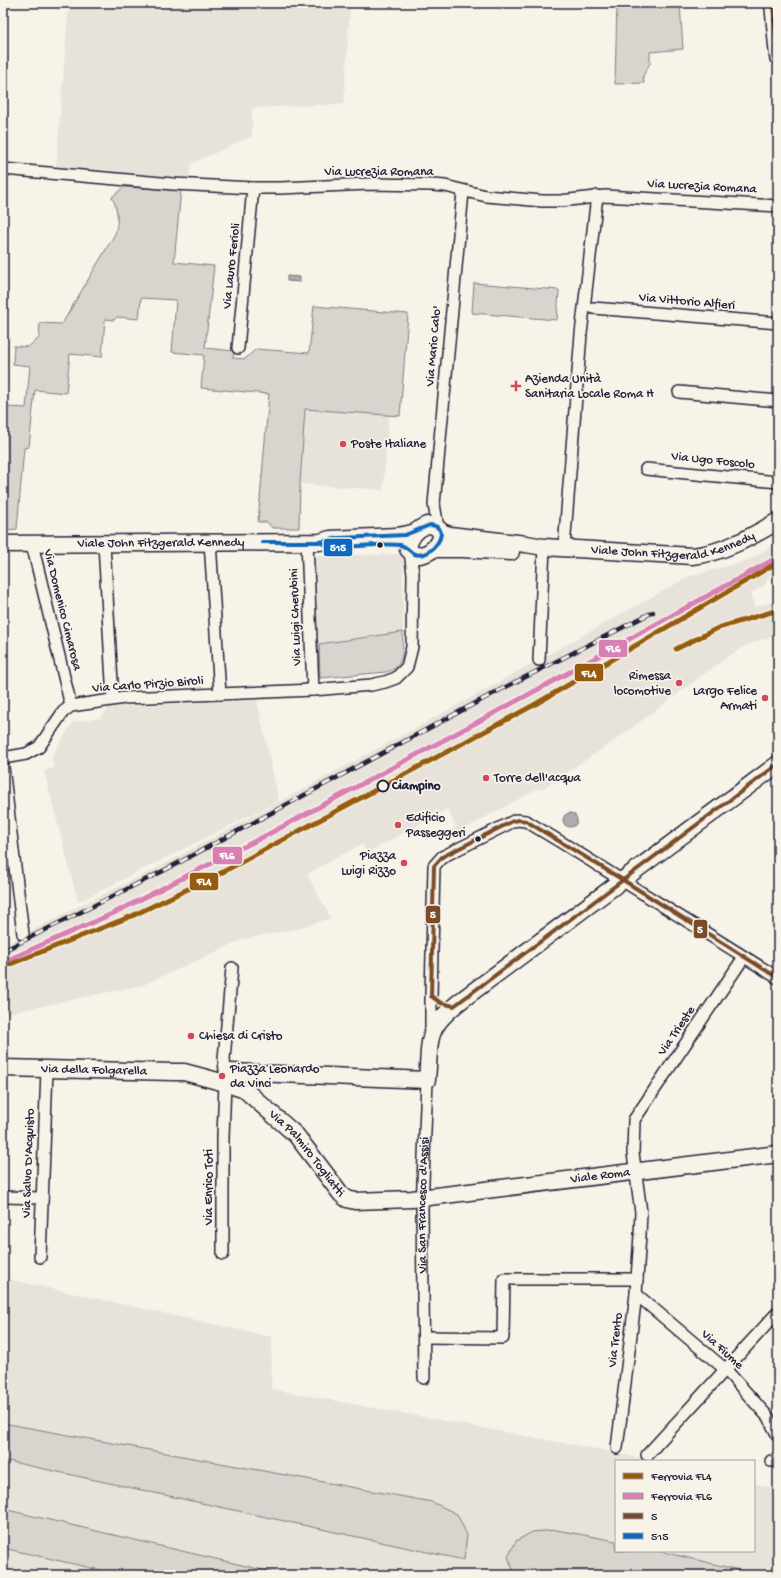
<svg xmlns="http://www.w3.org/2000/svg" width="781" height="1578" font-family="'Gochi Hand',sans-serif">
<style>
.built{fill:#e7e3db}
.green{fill:#d8d5cf;stroke:#7d7c85}
.water{fill:#aeabad;stroke:#76747f}
.lines{fill:none;stroke-linecap:round;stroke-linejoin:round}
.street-casing{stroke:#22223b;stroke-width:14}
.secondary-casing{stroke:#22223b;stroke-width:19}
.street{stroke:#f7f3e8;stroke-width:11}
.secondary{stroke:#f7f3e8;stroke-width:16}
.rail-casing{stroke:#22223b;stroke-width:4.5}
.rail{stroke:#f7f3e8;stroke-width:3;stroke-dasharray:9;stroke-linecap:butt}
.bus-1-casing{stroke:#f7f3e8;stroke-width:7}
.bus-2-casing{stroke:#f7f3e8;stroke-width:7}
.bus-1{stroke:#7a4b2a;stroke-width:4}
.bus-2{stroke:#0c69bf;stroke-width:4}
.rail-1-casing{stroke:#f7f3e8;stroke-width:8}
.rail-2-casing{stroke:#f7f3e8;stroke-width:8}
.rail-1{stroke:#965b0e;stroke-width:5}
.rail-2{stroke:#d880b4;stroke-width:5}
.poi-dot{fill:#d1495b;stroke:#f7f3e8;stroke-width:1.5}
.bus-dot{fill:#22223b;stroke:#f7f3e8;stroke-width:1.5}
.stop-dot{fill:#f7f3e8;stroke:#22223b;stroke-width:2}
.labels{text-anchor:middle;dominant-baseline:central;stroke-width:3.5;stroke-linejoin:round;paint-order:stroke}
.street-label{font-size:13px;fill:#22223b;stroke:#f7f3e8}
.poi-label{font-size:13px;fill:#22223b;stroke:#f7f3e8;text-anchor:start}
.stop-label{font-size:13px;font-weight:bold;fill:#22223b;stroke:#f7f3e8;text-anchor:start}
.line-badge{stroke:#f7f3e8;stroke-width:1.5}
.badge-label{font-size:11px;text-anchor:middle;font-weight:bold;fill:#fff}
</style>
<rect width="100%" height="100%" fill="#f7f3e8"/>
<filter id="ink" filterUnits="userSpaceOnUse"><feTurbulence type="fractalNoise" baseFrequency=".025" numOctaves="2"/><feDisplacementMap in="SourceGraphic" scale="8" xChannelSelector="R" yChannelSelector="G"/><feConvolveMatrix kernelMatrix="1 2 1 2 8 2 1 2 1" color-interpolation-filters="sRGB"/></filter>
<g filter="url(#ink)">
<path class="built" d="M69 3H350L344 104 252 108V136L191 164 189 178 56 168Z
M305 409 389 415 383 490 300 484Z
M778 542V571L769 576 765 585 751 593 755 607 778 600V634L747 645 726 658 614 741 542 789 535 790 454 835 452 829 456 827 447 809 367 853 362 844 307 874 331 918 296 929 244 939 143 985 3 1014V946L79 906 153 870 412 730 688 577 749 560Z
M401 554 403 556V632L316 644 315 556Z
M257 700 279 801 78 902 44 771 54 768 52 756 73 722 101 718 109 707Z
M3 1278 272 1337 271 1389 612 1452 653 1461H616V1551H754V1483L778 1489V1575H3Z"/>
<path class="green" d="M617 3H680L683 49 650 52V63L643 76 644 83 615 84Z
M124 187 181 190 174 262 214 266 205 348 234 351 233 358 245 359 256 349 309 353 314 306 408 314 400 416 305 409 300 484 299 528H272L267 522H258L269 394 201 388 204 355 172 352 176 300 141 298 139 319 117 317 114 320 105 319 102 357 70 354 66 393 35 390 29 447 24 448 17 529 5 530 3 523V465L8 407 26 408 30 366 13 364 14 346 28 347 39 338 40 323 62 324 115 234C119 221 118 210 112 197Z
M474 283 559 290 557 320 472 313Z
M403 632C402 648 406 668 386 672L320 678 319 644Z
M3 1423 432 1502 457 1514 467 1535 464 1560 3 1460Z
M3 1509 284 1575H122L3 1548Z
M557 1530 616 1541V1551H659L760 1575H522L513 1570 508 1557 516 1541 532 1532Z"/>
<path class="water" d="M287 276 300 277V282L287 281Z
M563 820a7 7 0 1 1 14 0a7 7 0 1 1-14 0Z"/>
<g class="lines">
<g class="street-casing">
<g id="street">
<path d="M3 169 173 184 253 188H281L369 184 432 185 445 186 486 196 542 201H560L605 196 778 206"/>
<path d="M593 308 778 323"/>
<path d="M238 348 253 188"/>
<path d="M679 392 778 401"/>
<path d="M646 469 778 482"/>
<path d="M438 528 434 504 463 192"/>
<path d="M210 542 220 694"/>
<path d="M307 542 313 690"/>
<path d="M32 544 71 706"/>
<path d="M104 544 113 699"/>
<path d="M564 548 581 334 597 196"/>
<path d="M539 660 544 547"/>
<path d="M3 758 26 754 39 747 63 712 71 706 125 698 313 690 371 685 385 682 396 678 407 667 412 647 413 574 410 552"/>
<path d="M3 767 23 934"/>
<path d="M431 1032V996L434 866 442 857 516 820 526 821 564 844 778 978"/>
<path d="M225 1071 224 1059 232 968"/>
<path d="M3 1197 42 1198"/>
<path d="M223 1254V1137L225 1083"/>
<path d="M40 1257 47 1070"/>
<path d="M636 1294 726 1370 768 1417 778 1436"/>
<path d="M424 1337 503 1338 504 1279H637"/>
<path id="s1" d="M424 1378 422 1208 427 1080"/>
<path d="M617 1448 636 1294 640 1235 641 1212 633 1153 634 1120 744 957"/>
<path d="M647 1455 778 1312"/>
<path d="M771 1461 778 1460"/>
</g>
</g>
<g class="secondary-casing">
<g id="secondary">
<path d="M773 3 778 57"/>
<path d="M427 525H432L440 530C445 544 427 557 414 555L408 549C409 537 417 529 427 525Z"/>
<path id="s2" d="M441 532 450 535 526 544 544 547 692 556C723 553 751 537 778 521"/>
<path id="s3" d="M3 544 320 542 330 539 397 536 408 534 416 532"/>
<path d="M433 549H463L511 552"/>
<path id="s4" d="M3 1068 174 1072H184L225 1083"/>
<path d="M231 1072 427 1080C431 1036 424 1029 463 999L778 764"/>
<path id="s5" d="M227 1084 245 1090 296 1135 341 1194 347 1199 355 1201 412 1199 778 1154"/>
</g>
</g>
<use href="#street" class="street"/>
<use href="#secondary" class="secondary"/>
<g class="rail-casing">
<path id="rail" d="M3 951 167 869 498 691 653 612"/>
</g>
<use href="#rail" class="rail"/>
<g class="bus-1-casing">
<path id="bus-1" d="M773 3 778 57
M519 820 526 821 623 880 454 1006 441 1003 431 996 434 866 442 857 513 821Z
M623 880 778 978
M623 880 778 764"/>
</g>
<g class="bus-2-casing">
<path id="bus-2" d="M430 525C451 527 437 550 424 554 410 558 411 547 400 545 386 543 362 546 347 547 342 547 336 548 331 547 328 546 323 544 320 542L340 538 405 535Z
M262 542H320
M262 542H320"/>
</g>
<use href="#bus-1" class="bus-1"/>
<use href="#bus-2" class="bus-2"/>
<g class="rail-1-casing">
<path id="rail-1" d="M676 649 718 628 778 610
M3 967 132 916 219 874 534 705 778 562"/>
</g>
<g class="rail-2-casing">
<path id="rail-2" d="M3 962 114 913 265 836 537 690 778 557"/>
</g>
<use href="#rail-1" class="rail-1"/>
<use href="#rail-2" class="rail-2"/>
</g>
</g>
<g class="poi-dot">
<path d="M514 380h4v4h4v4h-4v4h-4v-4h-4v-4h4z"/>
<circle cx="343" cy="444" r="4"/>
<circle cx="679" cy="683" r="4"/>
<circle cx="765" cy="698" r="4"/>
<circle cx="486" cy="778" r="4"/>
<circle cx="398" cy="825" r="4"/>
<circle cx="404" cy="863" r="4"/>
<circle cx="191" cy="1036" r="4"/>
<circle cx="222" cy="1076" r="4"/>
</g>
<g class="bus-dot">
<circle cx="380" cy="545" r="3.5"/>
<circle cx="478" cy="839" r="3.5"/>
</g>
<circle class="stop-dot" cx="383" cy="786" r="5.5"/>
<g class="labels">
<g class="street-label">
<text x="379" y="172">Via Lucrezia Romana</text>
<text transform="translate(702 187) rotate(3)">Via Lucrezia Romana</text>
<text transform="translate(232 266) rotate(-84)">Via Lauro Ferioli</text>
<text transform="translate(687 302) rotate(5)">Via Vittorio Alfieri</text>
<text transform="translate(434 346) rotate(-85)">Via Mario Calo'</text>
<text transform="translate(713 461) rotate(6)">Via Ugo Foscolo</text>
<text stroke="none"><textPath href="#s2" startOffset="235">Viale John Fitzgerald Kennedy</textPath></text>
<text stroke="none"><textPath href="#s3" startOffset="158">Viale John Fitzgerald Kennedy</textPath></text>
<text transform="translate(62 610) rotate(76)">Via Domenico Cimarosa</text>
<text transform="translate(296 617) rotate(-92)">Via Luigi Cherubini</text>
<text transform="translate(148 685) rotate(-4)">Via Carlo Pirzio Biroli</text>
<text transform="translate(677 1031) rotate(-56)">Via Trieste</text>
<text stroke="none"><textPath href="#s4" startOffset="91">Via della Folgarella</textPath></text>
<text stroke="none"><textPath href="#s5" startOffset="108">Via Palmiro Togliatti</textPath></text>
<text transform="translate(29 1163) rotate(-88)">Via Salvo D'Acquisto</text>
<text stroke="none"><textPath href="#s5" startOffset="424">Viale Roma</textPath></text>
<text transform="translate(209 1187) rotate(-90)">Via Enrico Toti</text>
<text stroke="none"><textPath href="#s1" startOffset="173">Via San Francesco d'Assisi</textPath></text>
<text transform="translate(616 1340) rotate(-83)">Via Trento</text>
<text transform="translate(722 1350) rotate(42)">Via Fiume</text>
</g>
<g class="poi-label">
<text x="525" y="379">Azienda Unità<tspan x="525" dy="15">Sanitaria Locale Roma H</tspan></text>
<text x="351" y="444">Poste Italiane</text>
<text x="671" y="676" text-anchor="end">Rimessa<tspan x="671" dy="15">locomotive</tspan></text>
<text x="757" y="691" text-anchor="end">Largo Felice<tspan x="757" dy="15">Armati</tspan></text>
<text x="494" y="778">Torre dell'acqua</text>
<text x="406" y="818">Edificio<tspan x="406" dy="15">Passeggeri</tspan></text>
<text x="396" y="856" text-anchor="end">Piazza<tspan x="396" dy="15">Luigi Rizzo</tspan></text>
<text x="199" y="1036">Chiesa di Cristo</text>
<text x="230" y="1069">Piazza Leonardo<tspan x="230" dy="15">da Vinci</tspan></text>
</g>
<g class="stop-label">
<text x="392" y="786">Ciampino</text>
</g>
</g>
<g class="line-badge">
<rect x="323" y="538" width="30" height="19" rx="4" fill="#0c69bf"/>
<rect x="598" y="639" width="30" height="19" rx="4" fill="#d880b4"/>
<rect x="574" y="663" width="30" height="19" rx="4" fill="#965b0e"/>
<rect x="212" y="846" width="31" height="19" rx="4" fill="#d880b4"/>
<rect x="189" y="872" width="30" height="19" rx="4" fill="#965b0e"/>
<rect x="425" y="905" width="16" height="19" rx="4" fill="#7a4b2a"/>
<rect x="693" y="919" width="15" height="20" rx="4" fill="#7a4b2a"/>
</g>
<g class="badge-label">
<text x="338" y="551">515</text>
<text x="613" y="652">FL6</text>
<text x="589" y="677">FL4</text>
<text x="227" y="859">FL6</text>
<text x="204" y="885">FL4</text>
<text x="433" y="918">5</text>
<text x="700" y="933">5</text>
</g>
<rect width="781" height="1578" fill="none" stroke="#f7f3e8" stroke-width="16"/>
<rect x="8" y="8" width="765" height="1562" fill="none" stroke="#22223b" stroke-width="1.5" filter="url(#ink)"/>
<rect x="615" y="1460" width="140" height="92" fill="#f7f3e8" stroke="#a29fa3"/>
<rect x="623" y="1473" width="20" height="6" fill="#965b0e" stroke="#a29fa3"/>
<text x="651" y="1480" font-size="12" fill="#22223b">Ferrovia FL4</text>
<rect x="623" y="1493" width="20" height="6" fill="#d880b4" stroke="#a29fa3"/>
<text x="651" y="1500" font-size="12" fill="#22223b">Ferrovia FL6</text>
<rect x="623" y="1513" width="20" height="6" fill="#7a4b2a" stroke="#a29fa3"/>
<text x="651" y="1520" font-size="12" fill="#22223b">5</text>
<rect x="623" y="1533" width="20" height="6" fill="#0c69bf" stroke="#a29fa3"/>
<text x="651" y="1540" font-size="12" fill="#22223b">515</text>
</svg>
